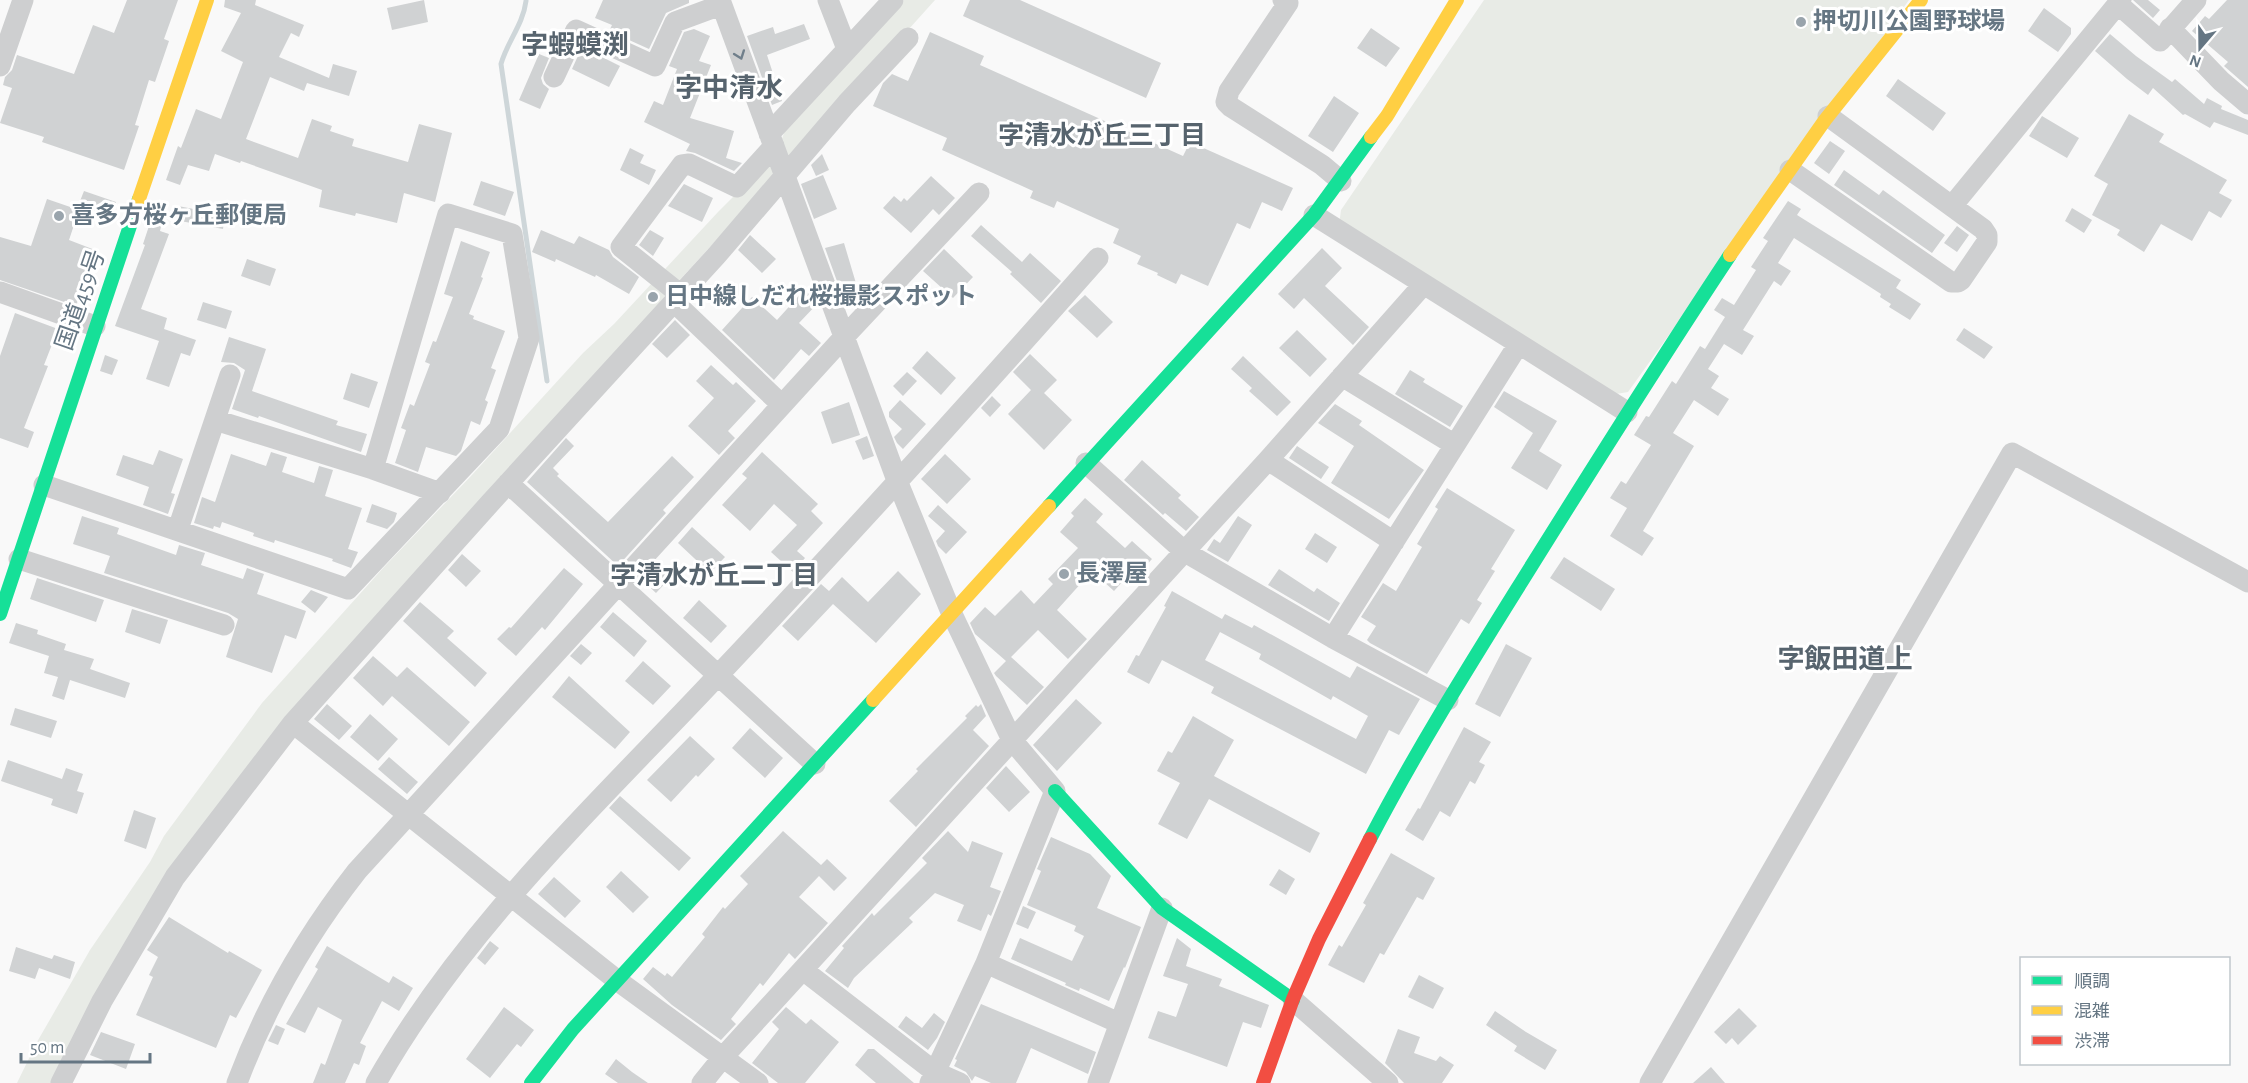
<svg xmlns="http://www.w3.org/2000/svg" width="2248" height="1083" font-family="'Alegreya Sans','Noto Sans JP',sans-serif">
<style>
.green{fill:#e8ebe6}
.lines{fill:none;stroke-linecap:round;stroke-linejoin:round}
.stream{stroke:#ced6d9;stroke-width:5}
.building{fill:#d0d2d3;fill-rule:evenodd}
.street{stroke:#cecfd0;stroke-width:21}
.fast{stroke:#16e098;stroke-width:14}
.slow{stroke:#ffcf43;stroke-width:14}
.jam{stroke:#f24e42;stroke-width:14}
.oneway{stroke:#707f8b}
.poi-dot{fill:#99a4ac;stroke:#fff;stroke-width:2}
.labels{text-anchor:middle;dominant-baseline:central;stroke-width:6;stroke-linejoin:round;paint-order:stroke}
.poi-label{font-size:24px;font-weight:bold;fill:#657683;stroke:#fff;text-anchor:start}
.street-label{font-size:24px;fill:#657683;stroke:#fff}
.neighbourhood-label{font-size:26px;font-weight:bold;fill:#57646e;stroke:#fff}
.quarter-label{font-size:27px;font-weight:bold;fill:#57646e;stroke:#fff}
</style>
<rect width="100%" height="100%" fill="#f9f9f9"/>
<path class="green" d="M904 0H935L793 158 788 156 781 141 786 128Z
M1484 0H1909L1628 392 1616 394 1339 225 1341 210Z
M771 159 777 173 770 182 675 285 247 777 54 1083H17L37 1042 90 950 150 862 164 836 262 703 384 567 471 476 583 353 614 324 718 212Z"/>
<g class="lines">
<path class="stream" d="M526 1C523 25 507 42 501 64L547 381"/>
</g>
<path class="building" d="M127 0H178L164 39 169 41 155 82 149 80 135 125 139 126 124 170 42 142 44 137 0 123 12 88 3 85 5 77 12 70 17 55 74 74 93 25 114 33Z
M225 0H256L255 5 304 25 299 37 291 33 279 57 329 78 333 64 357 71 349 96 307 83 304 91 270 77 246 139 298 158 312 119 332 126 330 131 354 139 352 146 408 162 419 124 452 133 435 202 404 193 397 223 356 213 355 216 319 207 322 190 241 161 240 163 215 154 209 171 188 165 180 185 166 180 178 146 181 148 196 109 221 119 243 62 221 51 241 13 224 7Z
M424 0 428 22 392 30 387 8Z
M603 0H689V3L666 13 649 49 609 31 612 25 595 18Z
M970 0H1020L1161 63 1146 98 963 16Z
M2133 0H2148L2160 10 2153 18Z
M2227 0H2248V87L2224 66 2228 62 2192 31 2205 16 2209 19Z
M2044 8 2071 28V34L2058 52 2028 31Z
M804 24 810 39 767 55 782 101 772 105 747 36 773 27 775 34Z
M1371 28 1400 48 1386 67 1357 48Z
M694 29 710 36 699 61 711 65 690 118 734 131 726 158 742 163 734 171 695 153 686 151 690 144 644 122 654 101 663 105 677 69 669 66 684 32Z
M930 32 984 56 980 65 1183 156 1190 142 1293 188 1282 211 1262 202 1250 229 1237 223 1208 286 1181 274 1176 284 1157 275 1158 273 1137 264 1141 256 1113 243 1119 229 1057 201 1054 208 1030 198 1033 191 942 150 947 138 873 106 883 83 892 74 908 81Z
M2110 34 2136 56 2172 82 2175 79 2204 104 2207 98 2222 106 2221 109 2248 120V135L2214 122 2210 128 2185 114 2183 115 2153 88 2148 95 2127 79 2095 51Z
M582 47 620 66 609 87 572 69Z
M539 54 549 58 541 78 543 84 549 89 540 109 519 100Z
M1898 79 1946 113 1933 131 1886 96Z
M1334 96 1359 113 1333 152 1308 136Z
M2129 114 2164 134 2159 142 2227 180 2219 193 2232 200 2221 218 2209 211 2192 241 2161 224 2144 252 2117 235 2120 230 2092 215 2108 184 2094 176Z
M2042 116 2079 138 2067 158 2029 136Z
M1830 141 1845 151 1829 174 1814 163Z
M630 148 644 155 640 163 656 170 649 185 620 170Z
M822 154 829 170 816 176 811 165Z
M1844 170 1879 195 1883 190 1945 235 1932 253 1834 185Z
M823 175 837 209 814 219 801 184Z
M931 176 955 198 939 215 933 209 911 233 883 208 894 196 901 202 904 198 907 201Z
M481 181 514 192 505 216 473 205Z
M684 184 713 198 702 222 668 206Z
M84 191 116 202 111 218 78 206Z
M47 199 79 210 69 240 95 250 76 306 0 280V237L31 246Z
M1788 201 1801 209 1797 215 1901 280 1896 288 1921 304 1910 320 1889 307 1891 304 1880 297 1881 294 1794 238 1778 263 1791 271 1781 286 1774 281 1743 330 1754 336 1742 355 1724 344 1708 369 1719 376 1711 388 1729 399 1718 416 1694 400 1673 433 1694 446 1643 531 1654 538 1642 556 1610 536 1627 508 1610 498 1621 481 1626 484 1651 445 1634 435 1646 416 1649 417 1672 381 1676 384 1700 346 1705 349 1725 317 1714 310 1722 298 1734 305 1756 270 1751 267 1768 241 1763 238Z
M157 202 166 204 160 231 169 234 141 309 167 318 164 329 196 340 190 356 181 353 169 387 146 379 159 341 115 326 145 245 143 244Z
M178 206 225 215 223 229 175 220Z
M2072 208 2092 220 2084 233 2065 221Z
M981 225 1022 262 1030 253 1061 281 1041 303 1010 274 1012 272 971 236Z
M1957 226 1969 235 1957 252 1944 243Z
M541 230 574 244 579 236 609 250 613 257 639 277 629 294 596 275 595 277 556 259 555 262 532 252Z
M650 230 664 238 653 256 639 245Z
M750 235 776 259 762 273 738 250Z
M461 241 490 252 481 277 483 278 469 314 474 316 473 319 505 331 491 368 496 370 485 400 488 402 480 425 471 421 461 451 456 456 426 447 418 472 395 463 406 430 401 428 410 404 414 406 430 364 425 362 433 341 436 342 453 297 444 294Z
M844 243 858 290 842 295 825 248Z
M1322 248 1342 268 1325 286 1369 327 1353 345 1304 298 1294 309 1278 294Z
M944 249 973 277 953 298 923 271Z
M247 259 276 269 270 286 241 276Z
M805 289 818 303 799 323 821 343 809 356 801 349 774 380 722 330 752 297 777 320Z
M1085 295 1113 322 1097 338 1068 311Z
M203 302 232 311 226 329 197 320Z
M15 313 58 329 44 365 48 366 24 428 34 432 28 448 0 438V356Z
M675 320 690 335 667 358 652 344Z
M1964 328 1993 347 1984 359 1956 340Z
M1297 330 1327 359 1310 377 1279 348Z
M229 337 266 349 252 391 338 421 336 425 367 434 361 452 259 416 258 418 232 409 245 370 234 363 221 362Z
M927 351 956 378 941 395 912 368Z
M1030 354 1057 380 1044 393 1072 420 1044 450 1008 414 1031 390 1013 372Z
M105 355 118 360 112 375 100 371Z
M1243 356 1291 402 1277 416 1249 391 1252 388 1231 369Z
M711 365 733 385 736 382 756 401 728 431 735 438 719 455 688 426 714 398 696 381Z
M1410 370 1425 379 1423 382 1463 406 1450 427 1395 394Z
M907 372 917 381 903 396 893 386Z
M351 373 378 382 369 408 343 399Z
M1504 391 1557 421 1539 451 1562 465 1547 490 1511 468 1533 433 1494 407Z
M992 396 1001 405 990 417 981 408Z
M900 400 926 424 903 449 897 443 894 437 902 429 889 417V412Z
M849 402 860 435 832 444 821 412Z
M1335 404 1362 421 1359 425 1424 470 1389 519 1331 483 1354 446 1318 423Z
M867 436 874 456 863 460 855 441Z
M566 438 574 446 553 468 559 474 557 476 608 522 672 456 694 477 663 510 666 513 618 566 527 482Z
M1297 446 1329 467 1321 479 1289 458Z
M159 450 183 459 171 493 175 494 168 514 143 505 149 487 116 475 123 455 153 465Z
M271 452 287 457 282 472 314 483 319 466 333 470 325 496 362 508 348 549 358 552 351 568 332 561 333 559 275 540 274 543 253 536 254 533 222 522 220 528 214 526 213 529 194 523 202 497 215 502 231 454 266 466Z
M762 452 818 504 811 511 823 523 797 551 805 558 793 572 771 552 797 525 774 504 750 531 722 505 747 478 742 474Z
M945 454 971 479 947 504 921 479Z
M1142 460 1181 495 1178 498 1199 517 1186 531 1165 513 1163 515 1124 480Z
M1447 488 1515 530 1491 569 1495 571 1477 600 1482 603 1469 624 1461 619 1427 674 1370 643 1367 640 1376 626 1361 617 1383 583 1396 591 1422 547 1417 544 1438 509 1435 507Z
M1085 498 1103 514 1096 522 1125 548 1132 541 1152 559 1140 572 1135 568 1114 591 1092 571 1057 610 1087 639 1068 659 1038 630 1011 657 1044 687 1027 705 996 676 994 673 1006 661 975 634 970 623 985 607 995 616 1021 590 1034 604 1053 584 1048 579 1078 548 1060 532 1074 516 1071 513Z
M372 504 397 513 394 522 387 529 366 522Z
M938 505 967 532 946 554 938 546 936 541 945 531 928 516Z
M82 516 119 528 117 534 176 555 179 545 205 553 201 565 243 579 247 568 264 574 257 594 306 611 296 639 285 635 272 673 226 657 238 619 228 613 104 573 110 556 73 544Z
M1238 516 1252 525 1228 562 1207 550 1214 539 1220 543Z
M692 527 725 557 710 573 678 543Z
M1315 533 1337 547 1327 563 1305 549Z
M462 554 481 571 466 587 448 570Z
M1564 557 1615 589 1601 611 1550 578Z
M656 562 672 576 656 593 641 579Z
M564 568 583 584 545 630 542 627 516 656 497 639 509 627 511 628Z
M1279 569 1314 592 1317 588 1340 603 1329 621 1268 585Z
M898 571 921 594 876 643 833 604 798 641 782 626 821 584 829 591 842 577 868 602Z
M37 578 104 600 96 622 30 599Z
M311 590 328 597 315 613 301 602Z
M1172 591 1222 619 1225 614 1252 628 1254 625 1350 678 1357 666 1420 699 1399 735 1389 730 1366 774 1211 693 1214 687 1162 660 1149 684 1127 672 1136 655 1139 656 1166 607 1164 606ZM1220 632 1261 654 1259 659 1331 700 1333 696 1368 716 1356 739 1205 660Z
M699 600 727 626 711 643 683 618Z
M420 602 454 631 447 638 487 673 475 687 403 621Z
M132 609 168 620 160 644 125 632Z
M613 612 647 641 634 657 600 627Z
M16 623 38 630 37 634 66 644 64 650 94 659 90 669 130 683 125 698 70 680 64 700 52 696 58 677 44 673 49 656 9 643Z
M581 644 592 653 581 665 570 656Z
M1506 644 1532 658 1500 717 1475 704Z
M373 656 397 677 407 667 470 722 449 746 392 696 383 706 353 678Z
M643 661 671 686 653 705 625 681Z
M569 676 630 732 615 749 552 697Z
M1076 699 1102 723 1057 771 1033 745Z
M327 704 352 726 339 740 314 719Z
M981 704 986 716 973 730 989 746 916 827 889 801 918 771 916 769 967 718 965 716 976 705 978 707Z
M15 708 57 721 51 738 10 725Z
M370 714 398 739 378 761 350 737Z
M1193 716 1234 740 1214 776 1320 833 1310 853 1209 799 1187 839 1158 824 1180 783 1157 771 1168 751 1172 753Z
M1464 727 1491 742 1479 762 1485 765 1475 784 1470 781 1450 817 1440 811 1423 841 1405 830 1418 808 1420 809Z
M750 728 783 758 765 778 732 748Z
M690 736 715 759 698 777 696 775 671 802 647 780Z
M389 757 418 782 407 794 378 769Z
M8 760 62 779 66 768 83 774 77 791 84 793 77 814 51 805 53 799 1 781Z
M1006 766 1030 792 1009 812 986 788Z
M620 796 691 858 679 871 609 808Z
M134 810 156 818 146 849 124 841Z
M783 831 821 865 827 859 847 878 834 891 819 876 799 897 828 923 795 959 789 953 763 986 760 983 731 1019 736 1024 721 1040 672 1005 643 979 653 967 665 976 667 973 672 977 705 937 702 934 723 907 725 909 748 884 740 876Z
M948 831 968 852 972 841 1003 853 990 887 1001 891 991 916 988 914 981 931 957 921 964 905 935 893 909 918 913 922 854 978 848 988 825 971 844 948 842 946 872 913 874 916 927 863 922 858Z
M1051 837 1090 854 1111 876 1097 908 1141 927 1125 968 1124 967 1109 1001 1080 988 1079 991 1065 985 1066 983 1011 959 1020 938 1072 961 1084 936 1074 931 1076 926 1027 905 1041 871 1037 869Z
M1391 853 1435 878 1423 900 1417 897 1384 955 1380 953 1364 983 1328 965 1339 945 1342 947 1366 905 1363 903Z
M1279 869 1295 879 1286 895 1269 885Z
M621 871 649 897 633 913 606 887Z
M554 877 581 901 565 918 538 894Z
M1023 906 1036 912 1028 929 1016 924Z
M169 917 228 953 229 951 262 970 236 1018 230 1015 216 1048 136 1015 153 977 149 975 158 957 147 950Z
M1177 938 1191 949 1186 966 1222 979 1219 986 1269 1005 1261 1028 1243 1022 1227 1067 1148 1038 1158 1011 1176 1017 1188 984 1163 976Z
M490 941 499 948 485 965 477 958Z
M327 946 389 983 393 976 413 988 399 1011 382 1001 360 1043 366 1046 359 1065 354 1063 345 1083H313L321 1063 325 1065 342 1020 318 1007 305 1033 286 1024 318 969 315 967Z
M16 947 52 959 54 955 75 962 70 979 39 968 35 979 9 971Z
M1419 975 1444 988 1433 1009 1408 997Z
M981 1004 1096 1052 1088 1074 1031 1048 1016 1083H991L975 1076 972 1081 966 1072 954 1066 957 1060 955 1059Z
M504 1007 534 1030 521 1047 517 1044 490 1078 466 1059Z
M786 1007 806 1024 811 1019 839 1042 805 1083H778L752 1063 779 1029 772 1022Z
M1739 1008 1757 1026 1738 1045 1732 1038 1726 1044 1714 1032Z
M1495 1011 1526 1032 1557 1050 1545 1070 1514 1051 1517 1046 1486 1025Z
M934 1013 945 1022 937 1038 928 1050 898 1027 906 1016 922 1028Z
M276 1025 285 1029 278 1045 268 1041Z
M1398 1029 1420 1037 1414 1053 1436 1061 1440 1056 1454 1065 1442 1083H1404L1385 1063Z
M101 1032 135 1044 126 1069 90 1055Z
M868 1049H874L914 1083H876L855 1065Z
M616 1059 632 1072 648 1083H618L605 1074Z
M1711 1067 1725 1083H1693Z"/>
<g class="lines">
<path class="street" d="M720 0 898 483 951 612 1012 740 1055 791 986 963 930 1083
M828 0 847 49
M1283 0 1288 3 1229 91 1226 102 1231 107 1322 165 1341 181
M2118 4 2160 41 2196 0
M2170 28 2221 81 2248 104
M0 66 23 0
M554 77 576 30 655 66 675 22 721 5
M769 134 893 0
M1790 170 1951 282H1958L1961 280 1987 242V235L1983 229 1828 116
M1952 206 2121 0
M1314 215 1627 412
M0 292 95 326
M681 295 621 247 682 165 689 164 737 187 774 146
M674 302 782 405
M1342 376 1455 445
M215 420 373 469 440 493
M1268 460 1394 542
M1086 463 1185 552 1333 638 1448 700
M508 483 815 764
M44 485 348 589 499 429 529 338 512 234 448 214 373 469
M178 529 230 375
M19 559 224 625
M1333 638 1518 345
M293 723 618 981 758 1083
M986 963 1119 1023
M803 970 935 1072 960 1083
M1293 1000 1388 1083
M61 1083 102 1001 175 877 293 723 491 502 716 256 847 103 908 38
M237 1083C266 1005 306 936 357 871L844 337 979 193
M376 1083C461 932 590 811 708 686 840 546 970 403 1098 258
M702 1083 723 1057 1268 460 1423 285
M1098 1083 1162 908
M1650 1083 2012 453 2248 582"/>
<path class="fast" d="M1049 506 1314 215 1371 137
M0 614 139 199
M1055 791 1162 908 1293 1000
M1370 839C1419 745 1476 655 1532 565 1597 461 1662 357 1730 255
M531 1083 573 1029 873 700"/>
<path class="slow" d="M1371 137 1387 116 1457 0
M139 199 207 0
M1730 255 1825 120 1921 0
M873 700 1049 506"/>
<path class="jam" d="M1263 1083 1293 999 1319 939 1370 839"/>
</g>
<defs><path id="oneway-chevron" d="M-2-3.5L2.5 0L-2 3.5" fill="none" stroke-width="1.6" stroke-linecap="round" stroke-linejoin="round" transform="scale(1.5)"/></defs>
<use class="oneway" href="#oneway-chevron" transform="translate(740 55) rotate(70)"/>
<g class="poi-dot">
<circle cx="1801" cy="22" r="6"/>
<circle cx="59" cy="216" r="6"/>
<circle cx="653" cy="297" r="6"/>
<circle cx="1064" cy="574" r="6"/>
</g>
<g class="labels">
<g class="poi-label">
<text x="1813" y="22">押切川公園野球場</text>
<text x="71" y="216">喜多方桜ヶ丘郵便局</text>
<text x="665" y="297">日中線しだれ桜撮影スポット</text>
<text x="1076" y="574">長澤屋</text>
</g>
<g class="street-label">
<text transform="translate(81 300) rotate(-71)">国道459号</text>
</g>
<g class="neighbourhood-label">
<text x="1102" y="136">字清水が丘三丁目</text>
<text x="714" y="576">字清水が丘二丁目</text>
</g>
<g class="quarter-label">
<text x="575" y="45">字蝦蟆渕</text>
<text x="729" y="88">字中清水</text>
<text x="1845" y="659">字飯田道上</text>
</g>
</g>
<rect x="2020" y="957" width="210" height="108" fill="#ffffff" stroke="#c1c8cd" stroke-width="1.5"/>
<rect x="2032" y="976" width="30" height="9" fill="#16e098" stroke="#c1c8cd" stroke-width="1.5"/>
<text x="2074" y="987" font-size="18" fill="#657683">順調</text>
<rect x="2032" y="1006" width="30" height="9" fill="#ffcf43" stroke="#c1c8cd" stroke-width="1.5"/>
<text x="2074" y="1017" font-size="18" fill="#657683">混雑</text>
<rect x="2032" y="1036" width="30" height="9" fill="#f24e42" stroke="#c1c8cd" stroke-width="1.5"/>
<text x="2074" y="1047" font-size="18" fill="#657683">渋滞</text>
<g transform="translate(2200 48) rotate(200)" stroke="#ffffff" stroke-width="4.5" paint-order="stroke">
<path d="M0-4.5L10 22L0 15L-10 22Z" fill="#657683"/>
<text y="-9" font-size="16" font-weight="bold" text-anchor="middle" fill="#657683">N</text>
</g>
<path d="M21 1053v9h129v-9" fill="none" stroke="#657683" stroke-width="3"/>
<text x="30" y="1053" font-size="18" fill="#657683" stroke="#ffffff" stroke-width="4.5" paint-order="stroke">50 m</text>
</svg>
